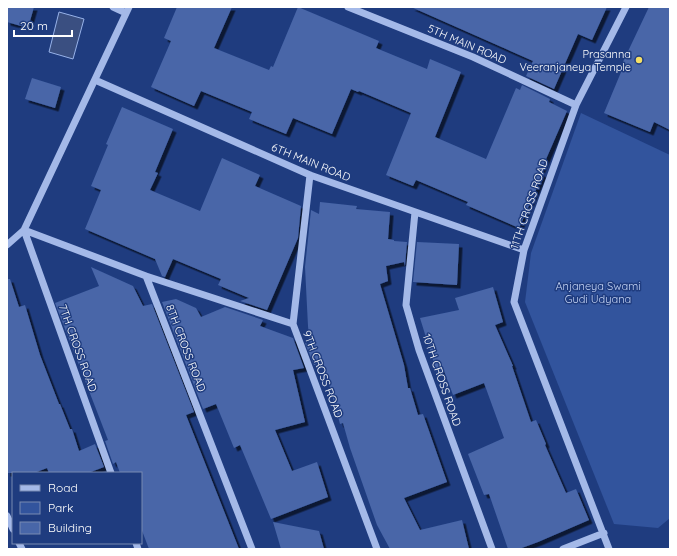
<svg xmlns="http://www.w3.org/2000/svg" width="677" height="556" font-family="Quicksand,sans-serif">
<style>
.green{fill:#32549d}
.water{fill:#3a4f81;stroke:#97b2e9}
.building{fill:#4866a8;filter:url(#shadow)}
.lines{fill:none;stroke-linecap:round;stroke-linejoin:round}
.minor{stroke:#a4b9e8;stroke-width:7}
.poi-dot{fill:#f5df64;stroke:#1f3c7f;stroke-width:1.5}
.labels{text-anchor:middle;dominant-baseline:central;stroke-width:3;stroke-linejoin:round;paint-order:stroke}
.street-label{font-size:11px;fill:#fff;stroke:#1f3c7f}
.poi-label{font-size:11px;fill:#fff;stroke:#1f3c7f;text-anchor:end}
.park-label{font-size:11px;fill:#c7d6f6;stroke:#1f3c7f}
</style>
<defs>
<filter id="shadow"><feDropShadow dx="3.5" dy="3.5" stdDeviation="0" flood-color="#0009"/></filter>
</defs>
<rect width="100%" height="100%" fill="#1f3c7f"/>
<path class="green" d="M581 113 670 155V518L658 528 614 524 525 302 531 253Z"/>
<path class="water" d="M59 12 84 19 73 59 49 52Z"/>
<path class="building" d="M7 7H34L28 28 7 22Z
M177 7H232L214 48 269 70 271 66 273 67 298 7 379 41 376 48 427 69 430 59 461 72 435 137 486 159 516 88 520 90 522 85 550 99 549 102 567 111 540 173 543 174 519 228 466 205 468 202 416 180 413 186 386 175 411 113 359 91 358 92 351 89 332 134 293 118 286 134 249 119 252 112 201 91 194 106 151 87 171 41 164 38Z
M411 7H607L592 40 578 34 554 89 526 76 533 61Z
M649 7H670V130L654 122 650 132 604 113 624 65 622 64Z
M32 78 61 87 55 108 25 99Z
M122 107 173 129 155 172 158 173 150 190 200 211 222 158 260 175 255 186 301 206 298 238 267 310 240 301 249 298 218 285 221 279 173 259 165 277 162 276 155 259 85 229 101 190 91 186 108 145 106 144Z
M320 202 357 206 356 209 390 212 388 239 394 240V241L407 242 405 266 404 262 386 266 388 281 380 284 404 365 408 388H410L418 415 423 414 447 482 404 498 420 530 462 520 469 549H390L377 525 350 448 343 423 340 424 323 362 314 365 305 343 310 345 308 326 305 267 311 210 319 214Z
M417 242 459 244 457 285 413 282Z
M91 267 133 286 143 306 152 304 194 412 186 415 239 549H149L141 528V473H120L116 462 113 464 105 441 108 440 55 303 99 286Z
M7 279H10L19 307 25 305 40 355 59 404H60L70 429H72L79 451 95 444 104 467 88 473H49L47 468 34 473H7Z
M493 287 503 322 495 325 513 366H512L531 422 536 420 546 444 545 445 566 493 576 489 589 520 538 542 519 549H508L489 494 484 495 468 454 504 438 484 383 453 395 444 371 437 373 420 318 459 310 455 298Z
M176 299 196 308 201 317 225 307 263 320 260 326 293 338 304 368 293 370 305 422 275 430 292 471 317 462 328 497 271 519 240 445 234 448 216 404 203 409 162 302Z
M273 522 319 531 324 549H281Z"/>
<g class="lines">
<path class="minor" d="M113 7 126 13
M348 7 473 57 576 105
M95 80 310 175 524 250
M310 175 293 324 377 549
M415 212 406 305 419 350 492 549
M24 230 146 276 252 549
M24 230 111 473
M7 245 24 230 129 7
M146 276 293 324
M7 516 13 529
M19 543 22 549
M136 543 138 549
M563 549 604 533
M609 549 514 302 524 250 576 105 626 7"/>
</g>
<circle class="poi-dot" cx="639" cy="60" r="4"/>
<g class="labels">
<g class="street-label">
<text transform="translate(467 44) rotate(23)">5TH MAIN ROAD</text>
<text transform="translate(311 162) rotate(22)">6TH MAIN ROAD</text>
<text transform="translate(529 204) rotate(-71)">11TH CROSS ROAD</text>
<text transform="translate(78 348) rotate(70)">7TH CROSS ROAD</text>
<text transform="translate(186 348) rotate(69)">8TH CROSS ROAD</text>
<text transform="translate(323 374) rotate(69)">9TH CROSS ROAD</text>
<text transform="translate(442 380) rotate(71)">10TH CROSS ROAD</text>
</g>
<g class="poi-label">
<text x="631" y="54">Prasanna<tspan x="631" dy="13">Veeranjaneya Temple</tspan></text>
</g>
<g class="park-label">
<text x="598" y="286">Anjaneya Swami<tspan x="598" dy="13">Gudi Udyana</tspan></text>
</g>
</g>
<rect width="677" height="556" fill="none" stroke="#ffffff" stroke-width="16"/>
<rect x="12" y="472" width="130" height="72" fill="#1f3c7f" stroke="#798ab2"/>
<rect x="20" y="485" width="20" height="6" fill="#a4b9e8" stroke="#798ab2"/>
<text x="48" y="492" font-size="12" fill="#ffffff">Road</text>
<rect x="20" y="502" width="20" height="12" fill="#32549d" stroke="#798ab2"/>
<text x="48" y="512" font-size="12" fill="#ffffff">Park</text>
<rect x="20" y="522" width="20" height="12" fill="#4866a8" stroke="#798ab2"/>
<text x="48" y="532" font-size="12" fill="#ffffff">Building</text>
<path d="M14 30v6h58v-6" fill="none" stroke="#ffffff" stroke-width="2"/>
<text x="20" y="30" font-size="12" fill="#ffffff" stroke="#1f3c7f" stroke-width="3" paint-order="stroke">20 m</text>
</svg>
